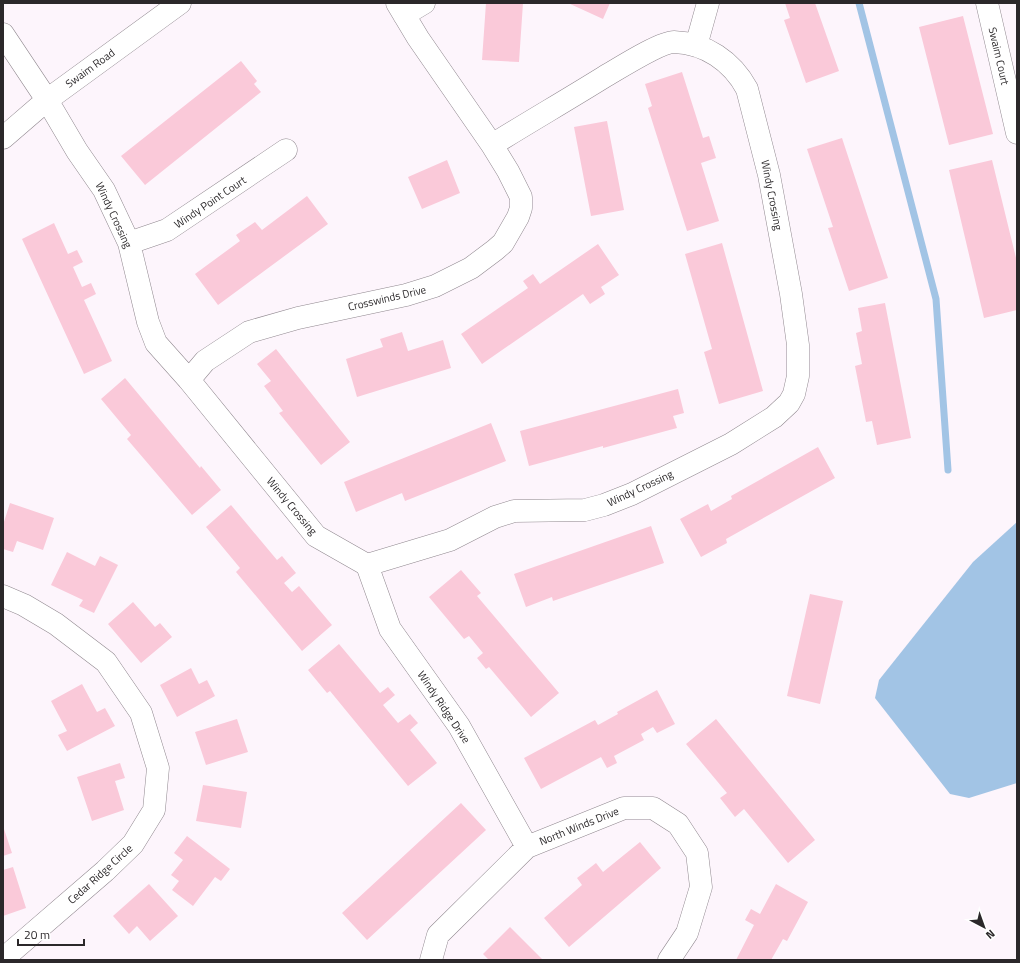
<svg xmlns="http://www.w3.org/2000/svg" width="1020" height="963" font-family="'Titillium Web',sans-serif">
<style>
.water{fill:#a2c4e5}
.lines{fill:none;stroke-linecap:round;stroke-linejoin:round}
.stream{stroke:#a2c4e5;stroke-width:7}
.building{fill:#fac9d9}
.minor-casing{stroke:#90888f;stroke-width:23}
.minor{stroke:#fff;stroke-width:22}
.labels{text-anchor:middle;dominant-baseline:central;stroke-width:4;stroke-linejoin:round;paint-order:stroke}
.street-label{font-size:11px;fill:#2b282a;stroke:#fff}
</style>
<rect width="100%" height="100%" fill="#fdf5fc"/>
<path class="water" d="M1017 522V783L969 798 950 794 875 698 879 680 973 562Z"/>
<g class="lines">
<path class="stream" d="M859 3 936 299 948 470"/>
</g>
<path class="building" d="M486 3H523L519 62 482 60Z
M568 3H610L603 19Z
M785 3H815L839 71 806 83 784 20 790 18Z
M963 16 993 134 949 145 919 27Z
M241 61 257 81 254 84 261 92 145 185 121 156Z
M682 72 703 138 709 136 716 158 701 163 719 221 687 231 648 108 652 106 645 84Z
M607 121 624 210 591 216 574 127Z
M842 138 888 278 849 291 828 228 833 227 807 149Z
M447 160 460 193 422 209 408 177Z
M992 160 1017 262V310L984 318 949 170Z
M307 196 328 224 218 305 195 274 240 241 236 235 255 222 262 230Z
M54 223 68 254 77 250 83 262 73 267 82 287 91 283 96 294 84 300 112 361 84 374 22 239Z
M722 243 763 391 719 404 704 352 712 349 685 254Z
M598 244 619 275 601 287 605 294 590 304 583 294 482 364 461 334 528 288 523 281 533 274 540 284Z
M885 303 911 438 877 445 872 421 866 422 855 366 862 364 856 333 862 331 858 308Z
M402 332 408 351 443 340 451 368 357 397 346 359 383 347 380 339Z
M276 349 350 442 321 465 279 413 283 411 264 386 271 381 257 364Z
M125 378 200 468 201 466 221 490 192 515 127 439 131 435 101 399Z
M678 389 684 413 673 416 677 428 603 448V446L529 466 520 431Z
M491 423 506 461 405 501 402 493 356 512 344 482Z
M818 447 835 478 726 539 727 543 701 557 680 519 708 504 711 511 732 499 731 496Z
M10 503 54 518 43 550 17 541 13 552 3 549V525Z
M231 505 277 560 282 556 296 573 284 583 292 592 299 586 332 625 302 651 236 572 240 568 206 527Z
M651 526 664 563 553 601 552 597 526 607 514 574Z
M67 552 95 566 100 556 118 565 94 613 79 606 83 600 51 585Z
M461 570 481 593 477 596 559 693 531 717 489 667 486 669 477 658 483 653 469 636 464 639 429 597Z
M810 594 843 601 820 704 787 696Z
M133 602 155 627 160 623 172 637 141 663 108 624Z
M339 644 380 693 388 687 395 695 383 705 398 723 410 714 418 723 410 730 437 763 408 786 330 691 327 693 308 670Z
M191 668 199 684 207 680 215 696 177 717 160 685Z
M82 684 97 712 105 708 115 726 67 751 58 735 67 731 51 701Z
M657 690 675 724 657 733 653 727 641 734 644 740 614 756 617 763 607 768 601 757 541 789 524 758 595 720 598 725 618 714 617 712Z
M237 719 248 752 206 765 195 732Z
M716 719 815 840 788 863 744 809 735 817 720 798 727 793 686 744Z
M120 763 125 778 115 781 124 810 92 821 77 777Z
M203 785 247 792 241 828 196 821Z
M461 803 486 830 367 940 342 913Z
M3 826 12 853 3 856Z
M187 836 230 869 221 881 215 877 193 906 172 890 179 881 171 875 183 860 174 853Z
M640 842 661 868 569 947 544 918 582 885 577 878 596 863 603 872Z
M13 867 26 908 3 916V870Z
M149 884 178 916 150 941 137 926 129 934 113 916Z
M776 884 808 902 787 941 783 939 771 960H736L754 925 745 920 751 909 760 914Z
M510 927 543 960H489L483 954Z"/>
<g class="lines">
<g class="minor-casing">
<path id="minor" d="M987 3 1017 133
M404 15 424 3
M3 34 47 100 77 151 104 190 129 243 148 322 156 343 189 380 316 536 367 565 450 540 495 517 514 511 585 510 604 505 632 494 731 444 774 417 789 403 794 394 798 376V345L791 294 769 175 747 89C732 61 705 43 674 42 660 42 618 69 604 77 567 100 529 122 492 145
M696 46 708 3
M3 138 47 100 180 3
M129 243 167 230 286 150
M189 380 205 361 249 332 298 318 406 295 435 286 471 268 495 250 503 243 518 217 521 208V197L508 171 492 145 418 38 397 3
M367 565 390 629 459 726 527 847
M3 596 24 605 56 624 106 662 141 713 158 768 154 810 133 844 105 871 3 959
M431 960 438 935 527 847 624 808H653L678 824 697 853 701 887 687 933 669 960"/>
</g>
<use href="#minor" class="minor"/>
</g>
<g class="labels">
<g class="street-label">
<text transform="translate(999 56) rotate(77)">Swaim Court</text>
<text transform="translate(90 68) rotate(-36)">Swaim Road</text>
<text transform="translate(772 195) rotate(79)">Windy Crossing</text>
<text transform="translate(210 202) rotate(-34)">Windy Point Court</text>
<text transform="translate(114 215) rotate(65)">Windy Crossing</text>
<text transform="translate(387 298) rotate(-13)">Crosswinds Drive</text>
<text transform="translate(640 488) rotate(-25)">Windy Crossing</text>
<text transform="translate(292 506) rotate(50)">Windy Crossing</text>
<text transform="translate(444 707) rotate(56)">Windy Ridge Drive</text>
<text transform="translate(579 826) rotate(-22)">North Winds Drive</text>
<text transform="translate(100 874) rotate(-42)">Cedar Ridge Circle</text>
</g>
</g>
<rect width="1020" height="963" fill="none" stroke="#2b282a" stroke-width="8"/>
<g transform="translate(984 927) rotate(139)" stroke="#ffffff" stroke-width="3" paint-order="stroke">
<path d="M0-3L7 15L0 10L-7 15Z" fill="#2b282a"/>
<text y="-6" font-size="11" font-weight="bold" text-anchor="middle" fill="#2b282a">N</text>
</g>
<path d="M18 939v6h66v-6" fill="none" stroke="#2b282a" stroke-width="2"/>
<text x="24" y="939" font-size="12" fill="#2b282a" stroke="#ffffff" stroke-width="3" paint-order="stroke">20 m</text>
</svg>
